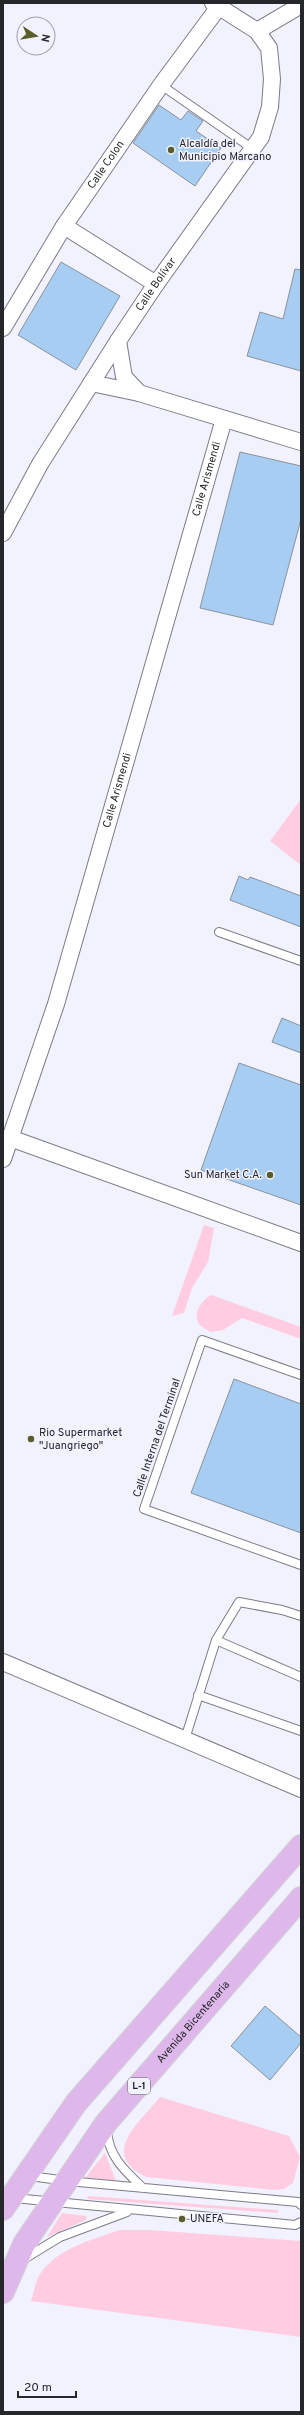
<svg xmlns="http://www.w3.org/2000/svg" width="304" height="2415" font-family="Overpass,sans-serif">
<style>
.green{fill:#ffcce1}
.building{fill:#a7cdf3;stroke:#8a929b}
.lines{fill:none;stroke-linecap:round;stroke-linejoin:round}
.lane-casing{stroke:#7b7c87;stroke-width:10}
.street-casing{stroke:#7b7c87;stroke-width:18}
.primary-casing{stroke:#d4d4d5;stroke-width:24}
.lane{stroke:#fff;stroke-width:8}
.street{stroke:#fff;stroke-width:16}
.primary{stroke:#dfb8eb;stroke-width:22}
.poi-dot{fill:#5a5d2a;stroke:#f1f2fe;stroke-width:1.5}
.labels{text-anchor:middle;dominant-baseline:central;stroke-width:3;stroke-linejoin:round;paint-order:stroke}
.shield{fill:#f1f2fe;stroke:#63646a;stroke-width:1}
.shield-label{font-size:10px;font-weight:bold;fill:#26272b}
.poi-label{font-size:11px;fill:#26272b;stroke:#f1f2fe;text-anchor:start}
.street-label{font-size:11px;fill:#26272b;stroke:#f1f2fe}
</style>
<rect width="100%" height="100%" fill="#f1f2fe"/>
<path class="green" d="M301 799V865L270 841Z
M204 1225 214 1228 208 1262 192 1288 184 1313 172 1316Z
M211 1295 301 1327V1339L242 1318 223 1330 211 1332C208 1330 203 1328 200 1325 191 1315 202 1300 211 1295Z
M160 2097 289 2136 300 2157 293 2183 284 2189 275 2190 146 2177C99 2154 139 2123 160 2097Z
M105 2153 116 2181 86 2177Z
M88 2196 278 2210V2213L87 2199Z
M62 2213 87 2216 86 2220 47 2237Z
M120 2230H150L301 2241V2337L31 2301C34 2293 35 2282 40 2274 58 2248 91 2240 120 2230Z"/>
<path class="building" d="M159 105 181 120 188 111 203 121 196 131 221 148 195 186 133 143Z
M61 262 120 296 76 370 18 335Z
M295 269 301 270V371L247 356 260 312 283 319Z
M240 452 301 466V519L273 625 200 608Z
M239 876 248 880 250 877 301 896V927L230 900Z
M282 1018 301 1026V1053L272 1042Z
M239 1063 301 1085V1205L201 1170Z
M234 1379 301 1404V1533L191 1493Z
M265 2006 301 2037V2043L270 2080 231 2046Z"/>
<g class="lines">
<g class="lane-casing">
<path id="lane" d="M161 85 253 149
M219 932 301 961
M301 1375 202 1340 144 1509 301 1565
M216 1640 301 1677
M198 1695 301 1731
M185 1739 216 1640 239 1602 282 1610 301 1616
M107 2130C108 2156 125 2171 143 2188
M29 2176 68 2181 298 2202 301 2205
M14 2198 295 2225 301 2222
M24 2259 60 2237 127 2212"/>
</g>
<g class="street-casing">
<g id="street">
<path d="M257 31 301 5"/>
<path d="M64 226 156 284"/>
<path id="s1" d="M3 328 64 226 161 85 218 8"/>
<path d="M118 341 124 377 139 393"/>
<path d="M91 383 139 393 301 442"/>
<path id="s2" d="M3 533 40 464 118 341 156 284 261 137 270 107 272 79 269 48 257 31 213 3"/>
<path d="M10 1138 301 1243"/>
<path id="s3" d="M3 1159 56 1004 224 419"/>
<path d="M3 1662 301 1789"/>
</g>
</g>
<g class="primary-casing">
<g id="primary">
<path d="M3 2209 76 2103 301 1846"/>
<path id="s4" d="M3 2292 24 2244 106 2123 301 1898"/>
</g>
</g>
<use href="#lane" class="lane"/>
<use href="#street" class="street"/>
<use href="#primary" class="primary"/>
</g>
<g class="poi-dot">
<circle cx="171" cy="150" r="4"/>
<circle cx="270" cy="1175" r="4"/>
<circle cx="31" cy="1439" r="4"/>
<circle cx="182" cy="2219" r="4"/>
</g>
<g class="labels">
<rect class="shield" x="128" y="2078" width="22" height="16" rx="3"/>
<g class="shield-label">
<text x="139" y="2086">L-1</text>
</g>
<g class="poi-label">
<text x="179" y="144">Alcaldía del<tspan x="179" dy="13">Municipio Marcano</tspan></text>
<text x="262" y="1175" text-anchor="end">Sun Market C.A.</text>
<text x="39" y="1433">Rio Supermarket<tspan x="39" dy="13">"Juangriego"</tspan></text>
<text x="190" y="2219">UNEFA</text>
</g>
<g class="street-label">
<text stroke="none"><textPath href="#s1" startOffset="193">Calle Colon</textPath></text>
<text stroke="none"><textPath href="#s2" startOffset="292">Calle Bolívar</textPath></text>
<text stroke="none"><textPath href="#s3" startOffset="710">Calle Arismendi</textPath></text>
<text stroke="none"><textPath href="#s3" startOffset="386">Calle Arismendi</textPath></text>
<text transform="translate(157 1438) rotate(-71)">Calle Interna del Terminal</text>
<text stroke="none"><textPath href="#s4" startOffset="332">Avenida Bicentenaria</textPath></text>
</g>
</g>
<rect width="304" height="2415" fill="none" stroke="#26272b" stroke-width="8"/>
<g transform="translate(36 36) rotate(102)"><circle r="19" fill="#f1f2fe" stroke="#a0a1aa"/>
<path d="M0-3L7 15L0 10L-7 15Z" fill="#5a5d2a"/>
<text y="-6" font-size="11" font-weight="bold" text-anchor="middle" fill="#26272b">N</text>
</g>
<path d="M18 2391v6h58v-6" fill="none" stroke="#26272b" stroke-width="2"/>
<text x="24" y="2391" font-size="12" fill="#26272b" stroke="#f1f2fe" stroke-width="3" paint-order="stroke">20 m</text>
</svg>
